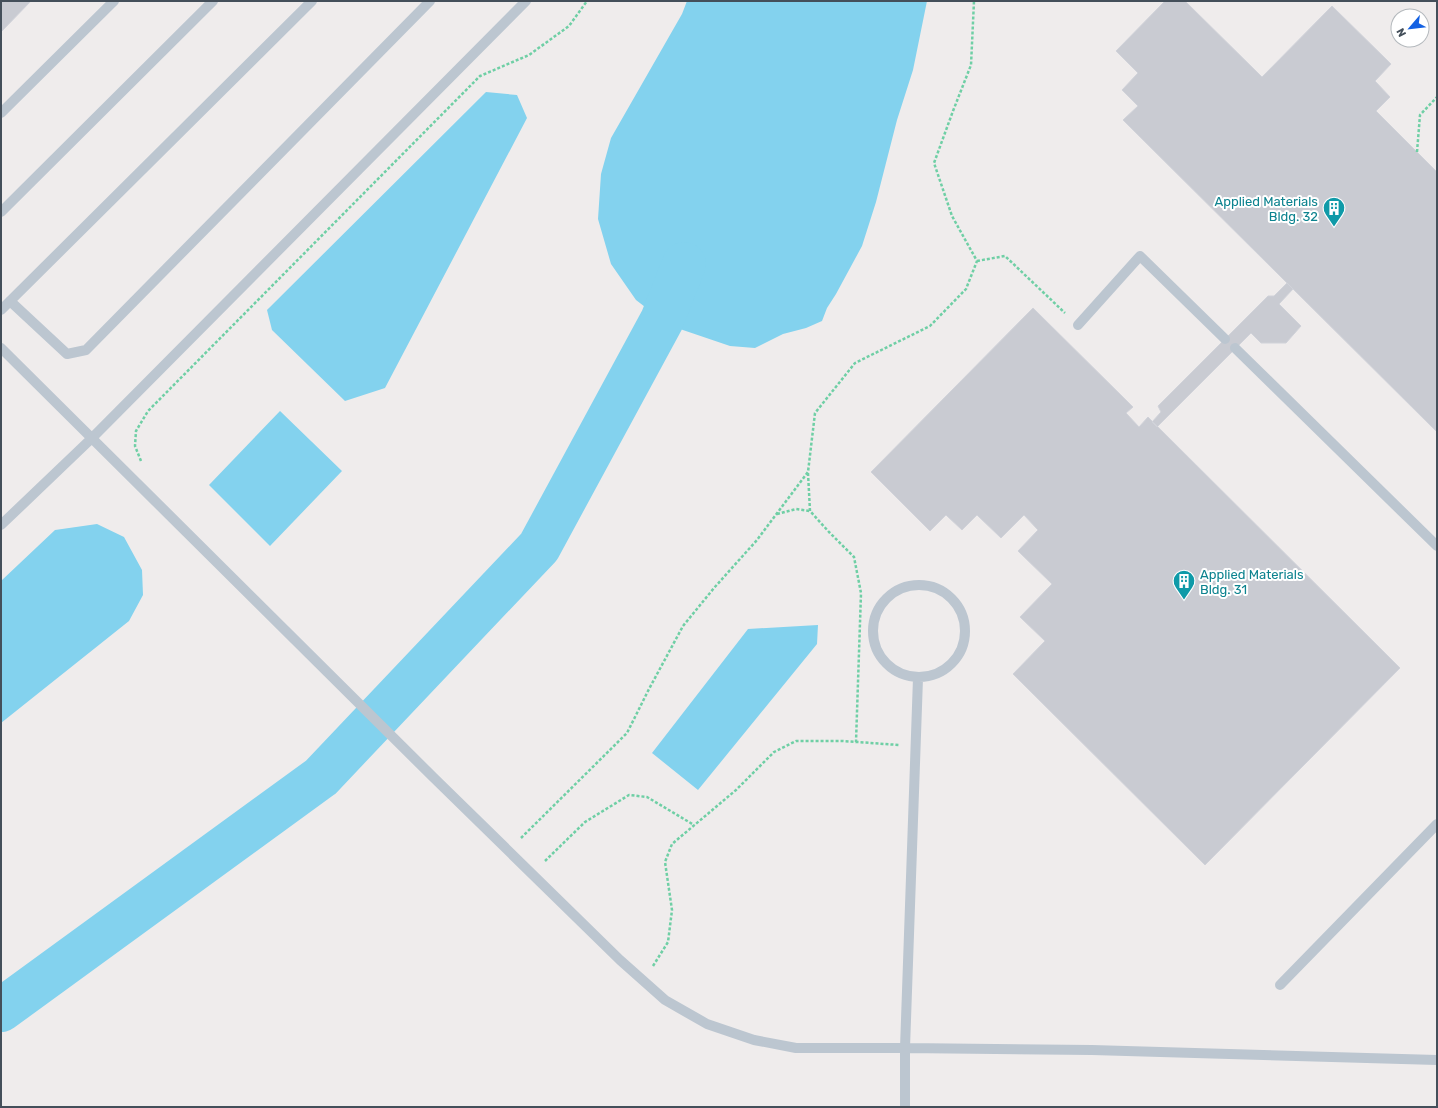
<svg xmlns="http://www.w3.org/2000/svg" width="1438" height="1108" font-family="Rubik,sans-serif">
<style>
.water{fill:#83d2ee}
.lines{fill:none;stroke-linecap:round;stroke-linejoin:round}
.river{stroke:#83d2ee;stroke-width:44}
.building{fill:#c9cbd2;stroke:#d0d2d9}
.path{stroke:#6fcfa5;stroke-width:2.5;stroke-dasharray:3 2;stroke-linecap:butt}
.lane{stroke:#bcc6d0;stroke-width:10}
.labels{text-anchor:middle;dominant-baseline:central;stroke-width:4;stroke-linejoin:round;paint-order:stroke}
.culture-label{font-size:13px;fill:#0d838f;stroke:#fff;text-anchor:end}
</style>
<rect width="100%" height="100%" fill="#efecec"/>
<path class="water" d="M687 1H927L913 70 897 120 876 202 862 246 836 294 827 308 822 321 806 328 783 334 755 348 730 346 677 328 662 320 636 300 611 264 598 219 601 174 611 138 682 14Z
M486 92 517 95 527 118 385 388 345 401 272 330 267 310Z
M280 411 342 471 270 546 209 485Z
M97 524 124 537 142 570 143 595 129 621 1 723V581L55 530Z
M818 625 817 644 698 790 652 753 748 629Z"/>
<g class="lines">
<path class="river" d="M1 1010 321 777 539 547 662 320 684 264"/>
</g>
<path class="building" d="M1 1H31L1 32Z
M1165 1H1185L1262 77 1332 6 1391 64 1375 81 1390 97 1376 111 1437 172V432L1123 120 1138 106 1122 90 1138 73 1116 51Z
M1287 283 1293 289 1279 304 1301 326 1286 343H1261L1251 333 1157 427 1152 422 1161 412 1158 406 1268 296H1274Z
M1033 308 1133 407 1126 413 1139 427 1148 417 1400 668 1205 865 1013 674 1045 641 1020 617 1052 584 1018 551 1038 530 1024 515 1001 538 977 515 962 530 946 515 930 531 871 472Z"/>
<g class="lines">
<path class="path" d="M1417 152 1420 115 1437 97
M977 261 1005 256 1065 313
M141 461 135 446 136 431 148 411 480 76 529 55 569 26 587 1
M808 473 810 511 829 532 854 557 861 593 856 742
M777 514 796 509 810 511
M521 838 627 733 649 689 683 626 714 588 757 540 808 472 815 413 855 363 930 326 966 289 977 261 952 216 934 163 953 111 971 65 974 1
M545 861 585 822 629 795 647 797 694 825
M653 966 668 942 672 910 665 862 672 844 736 790 774 752 796 741H843L899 745"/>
<path class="lane" d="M1 113 114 1
M1 212 213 1
M10 301 67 354 86 350 430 1
M1 310 312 1
M1078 325 1140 256 1225 339
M1 348 433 777 620 960 665 1000 707 1024 754 1040 796 1048H905L1092 1050 1437 1060
M1235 348 1437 546
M1 525 92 438 526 1
M873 631a46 46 0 1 1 92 0a46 46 0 1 1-92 0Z
M1280 985 1437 824
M905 1107V1048L918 678"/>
</g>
<defs>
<g id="building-pin" transform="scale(1.15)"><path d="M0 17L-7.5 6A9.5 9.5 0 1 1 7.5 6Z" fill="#0f9aa8" stroke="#fff"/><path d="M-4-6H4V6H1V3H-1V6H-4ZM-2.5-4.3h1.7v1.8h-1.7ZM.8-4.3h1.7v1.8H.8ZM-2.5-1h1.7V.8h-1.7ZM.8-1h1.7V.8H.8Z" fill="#fff"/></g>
</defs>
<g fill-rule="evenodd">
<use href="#building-pin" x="1334" y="208"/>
<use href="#building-pin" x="1184" y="581"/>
</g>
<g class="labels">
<g class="culture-label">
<text x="1318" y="201">Applied Materials<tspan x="1318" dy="15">Bldg. 32</tspan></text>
<text x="1200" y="574" text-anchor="start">Applied Materials<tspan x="1200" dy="15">Bldg. 31</tspan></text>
</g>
</g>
<rect width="1438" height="1108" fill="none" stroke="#444f5a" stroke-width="4"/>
<g transform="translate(1410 28) rotate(242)"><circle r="19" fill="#ffffff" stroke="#b4b9bd"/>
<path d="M0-3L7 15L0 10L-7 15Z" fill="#1361e3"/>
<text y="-6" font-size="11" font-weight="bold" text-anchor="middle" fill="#444f5a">N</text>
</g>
</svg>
